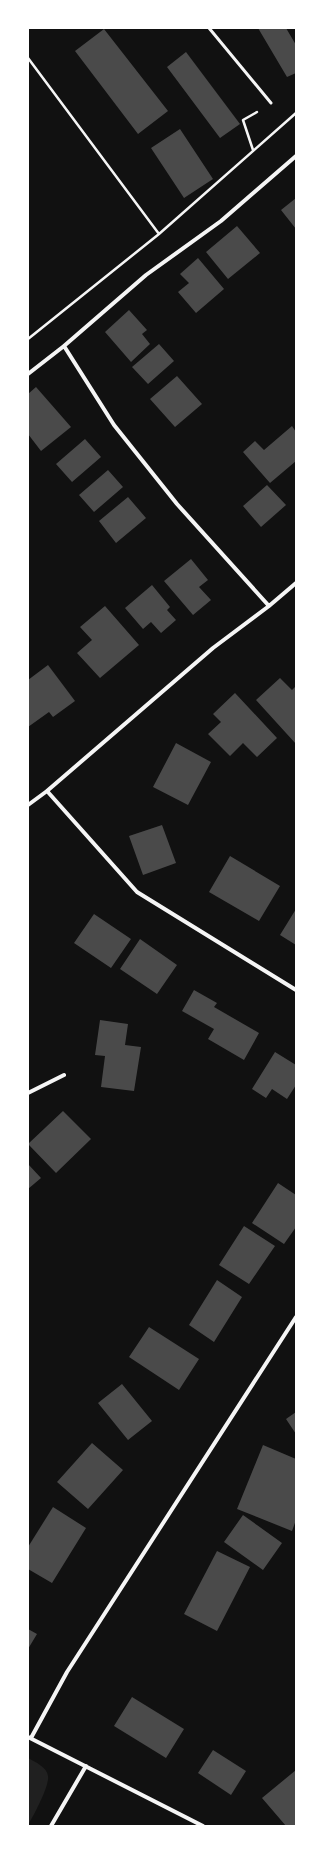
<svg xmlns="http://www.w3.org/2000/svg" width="324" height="1854" font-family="'Source Sans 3',sans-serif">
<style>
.green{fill:#202020}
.building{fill:#4a4a4a}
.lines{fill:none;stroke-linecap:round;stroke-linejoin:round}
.path{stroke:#f5f5f5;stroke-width:2.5}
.service{stroke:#f5f5f5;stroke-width:3}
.minor{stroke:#f5f5f5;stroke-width:4}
</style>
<rect width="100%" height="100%" fill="#111"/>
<path class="green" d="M28 1758C35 1762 47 1767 48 1776 50 1785 33 1817 28 1825Z"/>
<path class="building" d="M258 28H286L296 45V73L287 77Z
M104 29 168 111 138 134 75 51Z
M186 52 240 124 220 138 167 67Z
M180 129 213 179 184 198 151 148Z
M296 198V229L281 210Z
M237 226 260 253 228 279 206 252Z
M198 258 224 289 196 313 178 292 189 283 180 274Z
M129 310 147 330 142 334 150 344 131 362 105 332Z
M159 344 174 361 148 384 132 367Z
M177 376 202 404 175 427 150 399Z
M36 387 71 427 41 451 28 434V394Z
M292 426 296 432V461L270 483 243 452 255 441 264 450Z
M85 439 101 457 72 482 56 464Z
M108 470 123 487 94 512 79 495Z
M267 485 286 505 261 527 243 506Z
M128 497 146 518 116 543 99 521Z
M191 559 208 580 199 587 211 600 193 615 164 581Z
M152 585 170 607 167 610 176 620 161 633 151 622 143 629 125 608Z
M105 606 139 645 100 678 77 653 92 640 80 627Z
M48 665 75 701 53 717 49 712 28 727V680Z
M280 678 292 690 296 686V744L256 700Z
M235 693 277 738 257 757 243 743 230 756 208 734 221 722 213 714Z
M176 743 211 762 188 805 153 787Z
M162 825 176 863 143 875 129 836Z
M230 856 280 886 259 921 209 892Z
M296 909V945L280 935Z
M94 914 131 939 111 968 74 943Z
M140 939 177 965 157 994 120 969Z
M194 990 217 1003 214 1007 259 1033 244 1060 208 1039 214 1029 182 1011Z
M100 1020 128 1024 125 1045 141 1047 134 1091 101 1087 105 1056 95 1055Z
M275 1052 296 1065V1085L287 1099 272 1089 266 1098 252 1089Z
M63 1111 91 1139 56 1173 28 1144Z
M28 1164 41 1178 28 1189Z
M278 1183 296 1195V1227L284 1244 252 1223Z
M244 1226 275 1246 249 1284 219 1265Z
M217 1280 242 1297 214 1342 189 1325Z
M149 1327 199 1359 179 1390 129 1357Z
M122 1384 152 1421 128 1440 98 1403Z
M296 1412V1434L286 1419Z
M92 1443 123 1470 88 1509 57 1482Z
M263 1445 296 1459V1520L292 1531 237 1509Z
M53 1507 86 1528 52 1583 28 1569V1547Z
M243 1515 282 1543 263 1570 224 1542Z
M217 1551 250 1567 217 1631 184 1614Z
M28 1629 37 1634 28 1649Z
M132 1697 184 1729 166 1758 114 1726Z
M213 1750 246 1771 231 1795 198 1773Z
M296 1770V1826H286L262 1798Z"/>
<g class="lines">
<path class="path" d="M28 58 159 234 28 339
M253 150 243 120 257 112
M159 234 296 113"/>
<path class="service" d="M209 28 271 103"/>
<path class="minor" d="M64 346 146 275 221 221 296 156
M28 374 64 346 114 425 177 504 269 606
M296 583 269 606 213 648 47 791 137 892 296 990
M28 805 47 791
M28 1093 64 1075
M28 1737 203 1826
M31 1738 67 1672 296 1317
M51 1826 86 1766"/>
</g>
<rect width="324" height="1854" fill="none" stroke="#ffffff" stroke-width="58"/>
</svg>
